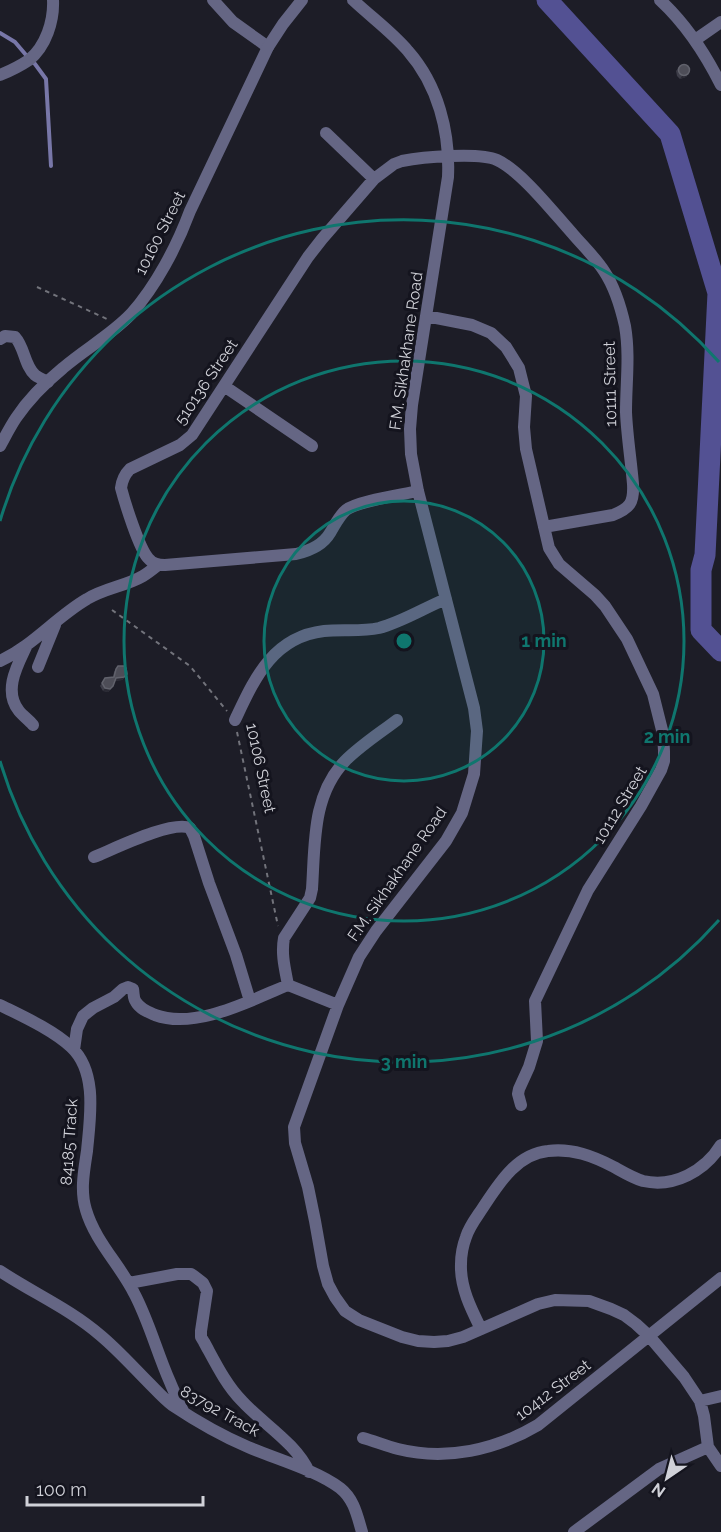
<svg xmlns="http://www.w3.org/2000/svg" width="721" height="1532" font-family="Raleway,sans-serif">
<style>
.lines{fill:none;stroke-linecap:round;stroke-linejoin:round}
.stream{stroke:#7877a8;stroke-width:4}
.river{stroke:#535193;stroke-width:21}
.path{stroke:#72737b;stroke-width:2;stroke-dasharray:4.5 4.5;stroke-linecap:butt}
.minor{stroke:#656684;stroke-width:12}
.tertiary{stroke:#656684;stroke-width:12}
.wall{fill:#3d3d48}
.shaded-wall{fill:#2a2a34}
.building{fill:#4d4d57;stroke:#61626c;stroke-width:1.5}
.ring{fill:none;stroke:#0f766e;stroke-width:3}
.labels{text-anchor:middle;dominant-baseline:central;stroke-width:6;stroke-linejoin:round;paint-order:stroke}
.street-label{font-size:16px;fill:#d0d1d8;stroke:#14141e}
.centre{fill:#0f766e;stroke:#14141e;stroke-width:3}
.ring-label{font-size:18px;text-anchor:middle;font-weight:bold;fill:#0f766e;stroke:#14141e;stroke-width:6;stroke-linejoin:round;paint-order:stroke}
</style>
<rect width="100%" height="100%" fill="#1d1d27"/>
<g class="lines">
<path class="stream" d="M0 33 15 42 26 55 35 64 46 79 51 166"/>
<path class="river" d="M547 0 670 134 718 293 705 555 701 570V630L721 651"/>
<path class="path" d="M37 287 107 319
M112 610 190 666 227 711
M237 732 278 926"/>
<path class="minor" d="M213 0 233 22 268 47
M353 0C371 17 392 32 408 51 438 85 450 132 448 177L412 405 410 429 411 454 418 491 474 708 477 731 474 774 462 813 446 841 376 931 359 957 338 1005 294 1127 295 1143 308 1187 315 1221 323 1266 328 1284 335 1297 345 1311 359 1320 402 1337 418 1341 434 1342 448 1341 463 1337 538 1304 555 1300 589 1301 611 1309 624 1315 636 1324 649 1336 684 1377 700 1401 704 1416 708 1447 721 1466
M660 0C686 24 705 53 721 85
M695 40 721 22
M0 75C10 71 20 66 29 60 46 46 54 21 53 0
M326 133 374 179
M426 316 472 325 491 333 506 347 519 368 526 396 524 427 526 449 549 548 559 564 595 595 605 606 627 639 653 694 663 734 664 751V761L661 770 641 806 588 890 535 1001 537 1041 529 1067 519 1089 518 1094 521 1105
M0 339 5 336 15 337C25 348 24 365 35 375 39 378 44 380 48 382
M224 386 312 446
M418 491C401 495 358 501 346 510 339 516 335 525 330 533 323 545 309 551 296 554L165 565C158 565 153 564 148 558 139 548 125 503 121 488 122 480 124 475 130 469L180 445 192 435 308 257 322 239 374 179 394 164 402 161C422 157 480 152 497 160 521 171 553 212 572 233 582 245 595 257 604 271 614 286 621 308 625 326 630 355 626 383 626 412 627 436 631 460 633 484 634 503 630 508 613 515L544 527
M26 647C17 666 3 691 19 711 23 716 29 720 33 725
M0 661C33 646 56 617 87 599 105 588 126 586 143 576 148 573 153 569 158 565
M38 667 55 625
M235 720C254 680 272 637 324 631 342 629 361 632 379 628 402 622 424 608 446 599
M94 857C114 849 172 820 190 828L194 836 209 883 236 955 250 1001
M0 1005C22 1016 53 1030 71 1047 98 1072 90 1118 87 1151 84 1171 80 1191 86 1210 95 1241 120 1265 134 1293 149 1321 157 1353 170 1382 174 1392 179 1402 183 1411
M338 1005 288 985C285 969 281 954 284 938L310 898 312 889C315 844 312 795 345 761 361 745 380 733 397 720
M74 1050 77 1029 83 1016 93 1008 114 997 123 989 128 987 133 989C134 994 133 998 136 1002 140 1009 148 1012 155 1015 196 1030 251 1000 288 985
M0 1271C33 1293 70 1309 100 1335 118 1350 133 1367 149 1383 156 1390 164 1399 172 1405 196 1421 222 1436 248 1447 276 1459 316 1470 340 1488 354 1499 357 1515 362 1532
M129 1283 177 1274H191L194 1276 203 1283 207 1291 201 1331V1337L204 1342C215 1362 226 1385 242 1401 263 1424 296 1443 309 1472
M481 1329C471 1309 460 1287 461 1264 461 1255 463 1245 466 1237 469 1227 476 1218 482 1209 498 1185 516 1154 548 1151 572 1148 593 1156 614 1167 623 1172 633 1178 643 1181 674 1188 705 1171 721 1145
M700 1401 721 1396
M363 1438C374 1441 386 1446 398 1449 446 1461 496 1450 538 1425L721 1278
M574 1532 659 1469 708 1447"/>
<path class="tertiary" d="M0 446C5 437 10 427 16 418 28 400 46 382 63 368 85 349 111 335 131 314 156 286 177 246 190 211L268 47 283 24 302 0"/>
</g>
<path class="wall" d="M681 65 688 74 686 77 680 79 677 76 676 71Z
M118 666 125 677 122 680 115 681 111 689 108 692 103 691 100 686 103 681 113 677 114 672Z"/>
<path class="shaded-wall" d="M688 74 686 77 680 79 682 76Z
M127 674 122 680 114 681 116 678Z
M113 686 108 692 103 691 105 688Z"/>
<path class="building" d="M678.5 70a5.5 5.5 0 1 1 11 0a5.5 5.5 0 1 1-11 0Z
M118 666H124L126 668 127 674 124 677 116 678 113 686 110 689 105 688 102 683 105 678 114 677 116 669Z"/>
<circle cx="404" cy="641" r="140" fill="#0f766e" fill-opacity=".12"/>
<g class="ring">
<circle cx="404" cy="641" r="140"/>
<circle cx="404" cy="641" r="280"/>
<path d="M719 920A421 421 0 0 1 0 761M0 521A421 421 0 0 1 719 362"/>
</g>
<g class="labels">
<g class="street-label">
<text transform="translate(160 233) rotate(-63)">10160 Street</text>
<text transform="translate(406 351) rotate(-82)">F.M. Sikhakhane Road</text>
<text transform="translate(206 382) rotate(-56)">510136 Street</text>
<text transform="translate(610 384) rotate(-91)">10111 Street</text>
<text transform="translate(261 768) rotate(78)">10106 Street</text>
<text transform="translate(620 805) rotate(-59)">10112 Street</text>
<text transform="translate(397 874) rotate(-55)">F.M. Sikhakhane Road</text>
<text transform="translate(69 1142) rotate(-86)">84185 Track</text>
<text transform="translate(553 1390) rotate(-37)">10412 Street</text>
<text transform="translate(220 1411) rotate(29)">83792 Track</text>
</g>
</g>
<circle cx="404" cy="641" r="9" class="centre"/>
<g class="ring-label">
<text x="544" y="647">1 min</text>
<text x="667" y="743">2 min</text>
<text x="404" y="1068">3 min</text>
</g>
<g transform="translate(667 1478) rotate(215)" stroke="#14141e" stroke-width="4.5" paint-order="stroke">
<path d="M0-4.5L10 22L0 15L-10 22Z" fill="#d0d1d8"/>
<text y="-9" font-size="16" font-weight="bold" text-anchor="middle" fill="#d0d1d8">N</text>
</g>
<path d="M27 1496v9h176v-9" fill="none" stroke="#d0d1d8" stroke-width="3"/>
<text x="36" y="1496" font-size="18" fill="#d0d1d8" stroke="#14141e" stroke-width="4.5" paint-order="stroke">100 m</text>
</svg>
